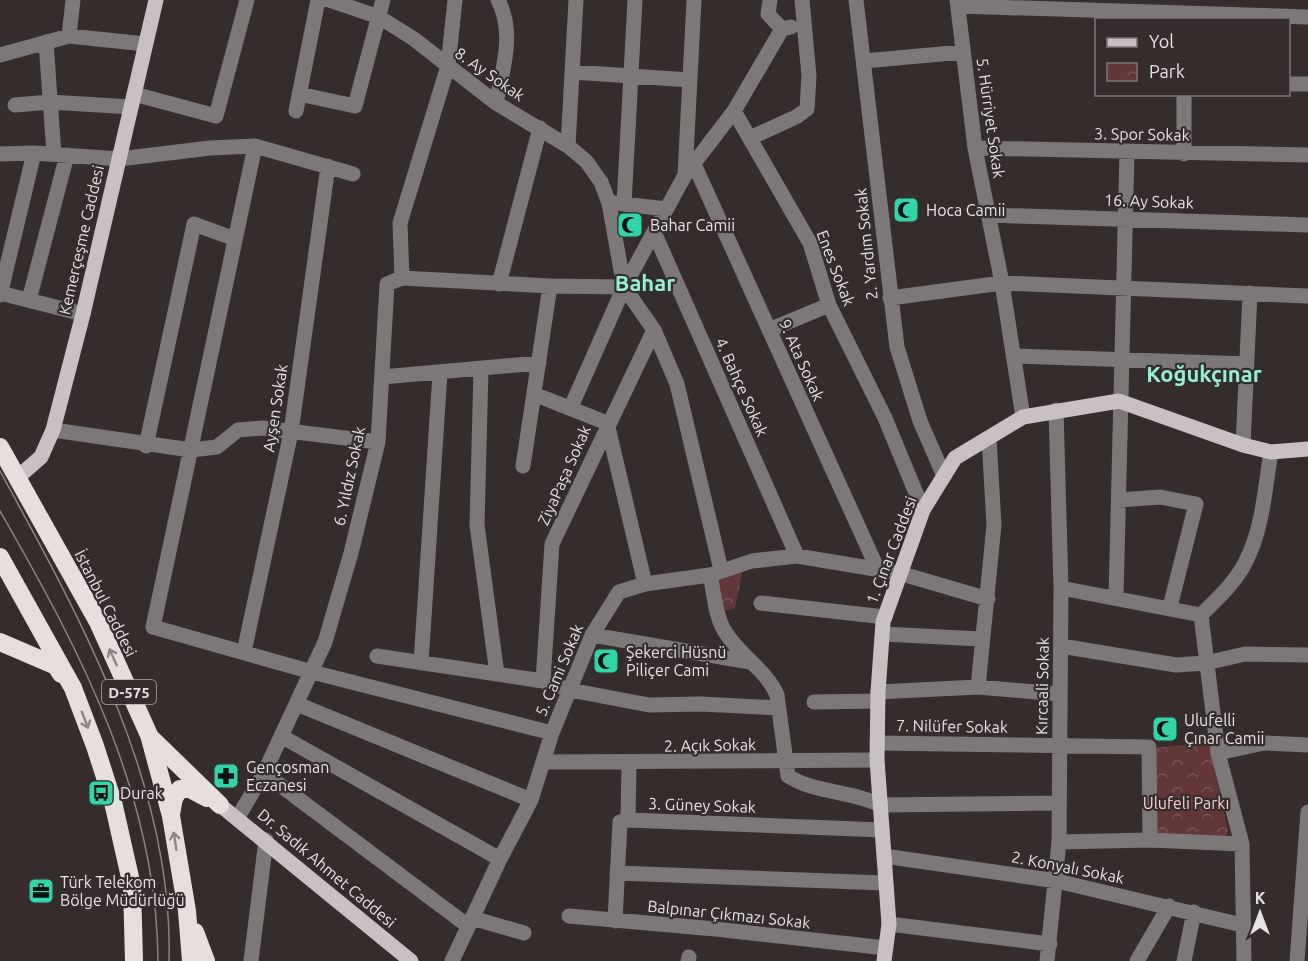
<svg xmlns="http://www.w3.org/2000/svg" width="1308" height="961" font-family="Ubuntu,sans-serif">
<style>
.park{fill:url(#park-crowns)}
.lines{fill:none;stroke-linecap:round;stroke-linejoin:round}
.minor{stroke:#7c7878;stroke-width:15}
.major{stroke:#c9c1c1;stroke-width:15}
.highway{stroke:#e7dede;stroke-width:18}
.tram{stroke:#8b8584;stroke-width:1.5}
.oneway{stroke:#8e8685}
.labels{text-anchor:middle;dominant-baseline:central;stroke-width:4.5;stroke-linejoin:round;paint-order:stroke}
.shield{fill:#342d2c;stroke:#b1acab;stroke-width:1.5}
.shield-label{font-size:15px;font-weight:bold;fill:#e7e2e2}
.street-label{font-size:16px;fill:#e7e2e2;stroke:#342d2c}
.poi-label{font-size:16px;fill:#e7e2e2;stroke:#342d2c;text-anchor:start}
.park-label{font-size:16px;fill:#fbcdcc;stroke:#342d2c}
.district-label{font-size:22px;font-weight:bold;fill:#94f0d0;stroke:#342d2c}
</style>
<defs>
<pattern id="park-crowns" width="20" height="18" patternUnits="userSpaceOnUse" patternTransform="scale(1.5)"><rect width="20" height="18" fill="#633637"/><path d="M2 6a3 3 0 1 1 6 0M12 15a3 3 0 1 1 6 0" fill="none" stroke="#795354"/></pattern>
</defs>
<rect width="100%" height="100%" fill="#342d2c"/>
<path class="park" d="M743 570 735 608 723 611 717 579Z
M1209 742 1228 831 1225 840 1151 837 1154 748Z"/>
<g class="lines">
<path class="minor" d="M329 0 379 17 414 39 496 103 568 146 586 161 601 182 609 203 624 287 654 330 677 384 721 570
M770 0 768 14 782 29 791 27
M856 0 897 347 920 421 944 476
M957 0 975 148 1002 283 1023 417
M958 6 1308 17
M69 36 73 0
M46 42 54 154
M0 55 69 36 145 44
M864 61 963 52
M572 72 690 80
M1288 84H1308
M134 94 216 116 247 0
M299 94 355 106 383 0
M496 103C503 69 515 32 498 0
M15 105 50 102 131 107
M296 111 318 0
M734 111 810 243 829 305 885 418 923 510
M750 138 796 117 807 109 809 76 802 0
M255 146 153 627 312 672 552 733
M568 146 576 0
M975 148 1308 155
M0 154 34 153 119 159 210 148 255 146 353 174
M1184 154V94
M694 164 878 570
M685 175 694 0
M615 203 666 209
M624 204 635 0
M988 215 1308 225
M654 232 797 556
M402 278 400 223 448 66 455 0
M499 284 540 128
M0 293 83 314
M0 295 34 153
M890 298 1002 283 1308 296
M29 300 67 155
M769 330 829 305
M1013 356 1247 364
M481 369 477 525 497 674
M382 377 539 363
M534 394 607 423 645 584
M571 407 624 287 685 175 734 111 782 29
M53 430 191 450 217 447 238 430 263 428 378 442
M1243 445 1250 293
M146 446 194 224 235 239
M523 466 550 286
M1119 500 1160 497 1196 504 1170 607
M710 575C714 592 715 615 724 630 738 655 766 669 777 695L788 776C817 794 850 790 880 805L1059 803
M1061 588 1201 615
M1116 598 1127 152
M761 603 885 617
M883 634 981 639
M592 635 750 662
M1061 646 1176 665 1206 663 1245 654 1308 655
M244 652 291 432 328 166
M377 656 543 681 570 690 649 705 701 704 779 708
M421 663 440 373
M543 681 552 544 654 330
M978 687 994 525 989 438
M878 692 978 687 1059 694
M814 702 878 701
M297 704 531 800
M281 736 500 859
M877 743 1149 747 1150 840
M1218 753 1264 743 1308 745
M544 762 877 760
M264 773 468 926
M238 817 264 773 325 642 351 553 378 442 387 284 402 278 550 286 624 287
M628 820 629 764
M1059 842 1150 840 1242 844
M884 856 1057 881 1242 925
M617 873 885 883
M569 916 715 929 886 948
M472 918 524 933
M615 921 620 822 628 820 882 830
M889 924 1050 944
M251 961 266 840
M452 961 500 859 531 800 552 733 592 635 619 592 645 584 710 575 752 561 797 556 899 573 988 599
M688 961 689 957
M1047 961 1059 842 1061 588 1056 410
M1137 961 1169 906
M1184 961 1194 912
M1244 961 1242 844 1218 753 1201 615C1217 599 1236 582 1246 561 1263 528 1265 487 1271 452
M1297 961 1308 812"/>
<path class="major" d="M18 477 41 457 53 430 83 314 156 0
M220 805 411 961
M884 961 889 924 877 760 878 692 883 622 923 510 955 458 1023 417 1119 401 1243 445 1271 452 1308 449"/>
<path class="highway" d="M0 447 98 622 149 735 171 816 187 911 191 961
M0 557 73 688 95 746 113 802 132 886 134 961
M0 642 56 666 61 674
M152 739 220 805
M171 814 174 798 180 789H190L207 798
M195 932 206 961"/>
<path class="tram" d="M0 471C81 619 174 787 169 961
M0 511C80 650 157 796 158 961"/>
</g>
<defs><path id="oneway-shaft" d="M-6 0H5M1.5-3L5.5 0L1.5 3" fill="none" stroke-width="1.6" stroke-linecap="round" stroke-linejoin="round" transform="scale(1.5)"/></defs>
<g class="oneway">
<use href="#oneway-shaft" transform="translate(113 657) rotate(-114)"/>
<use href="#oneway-shaft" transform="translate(85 720) rotate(69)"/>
<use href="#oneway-shaft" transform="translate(175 841) rotate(-99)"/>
</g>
<defs>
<g id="mosque-square" transform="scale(1.35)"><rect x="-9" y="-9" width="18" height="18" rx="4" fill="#32d4a9" stroke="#342d2c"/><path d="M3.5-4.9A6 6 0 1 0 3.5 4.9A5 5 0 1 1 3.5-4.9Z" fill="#111"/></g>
<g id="pharmacy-square" transform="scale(1.35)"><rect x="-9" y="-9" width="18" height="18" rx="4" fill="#32d4a9" stroke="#342d2c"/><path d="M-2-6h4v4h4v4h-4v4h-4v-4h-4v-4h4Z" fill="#111"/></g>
<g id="bus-square" transform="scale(1.35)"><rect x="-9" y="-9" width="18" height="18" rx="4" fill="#32d4a9" stroke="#342d2c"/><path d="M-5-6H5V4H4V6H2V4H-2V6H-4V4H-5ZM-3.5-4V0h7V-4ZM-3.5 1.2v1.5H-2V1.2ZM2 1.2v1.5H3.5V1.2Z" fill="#111"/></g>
<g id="office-square" transform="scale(1.35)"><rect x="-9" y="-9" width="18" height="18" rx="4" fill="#32d4a9" stroke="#342d2c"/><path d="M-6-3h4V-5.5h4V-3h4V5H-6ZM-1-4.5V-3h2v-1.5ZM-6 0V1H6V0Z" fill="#111"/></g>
</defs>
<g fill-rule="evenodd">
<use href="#mosque-square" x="906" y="210"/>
<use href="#mosque-square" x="630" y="225"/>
<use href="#mosque-square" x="606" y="661"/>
<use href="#mosque-square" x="1165" y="729"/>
<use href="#pharmacy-square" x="226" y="776"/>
<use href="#bus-square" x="101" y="793"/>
<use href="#office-square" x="41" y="891"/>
</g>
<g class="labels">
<rect class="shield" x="102" y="680" width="54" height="24" rx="4.5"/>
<g class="shield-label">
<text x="129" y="692">D-575</text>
</g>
<g class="street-label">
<text transform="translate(490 74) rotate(35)">8. Ay Sokak</text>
<text transform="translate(991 118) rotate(82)">5. Hürriyet Sokak</text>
<text transform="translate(1142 134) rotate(1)">3. Spor Sokak</text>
<text transform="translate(1149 201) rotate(2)">16. Ay Sokak</text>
<text transform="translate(81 240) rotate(-77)">Kemerçeşme Caddesi</text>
<text transform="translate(866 244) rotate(-96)">2. Yardım Sokak</text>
<text transform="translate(836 268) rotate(69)">Enes Sokak</text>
<text transform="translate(802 360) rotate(66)">9. Ata Sokak</text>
<text transform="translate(742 387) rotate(66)">4. Bahçe Sokak</text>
<text transform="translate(275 408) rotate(-81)">Ayşen Sokak</text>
<text transform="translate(564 475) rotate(-66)">ZiyaPaşa Sokak</text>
<text transform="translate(349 476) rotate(-78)">6. Yıldız Sokak</text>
<text transform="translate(891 550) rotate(-69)">1. Çınar Caddesi</text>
<text transform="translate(106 603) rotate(63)">İstanbul Caddesi</text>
<text transform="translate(559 670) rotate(-67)">5. Cami Sokak</text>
<text transform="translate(1042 686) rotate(-89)">Kırcaali Sokak</text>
<text transform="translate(952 726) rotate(1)">7. Nilüfer Sokak</text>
<text transform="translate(710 745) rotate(-1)">2. Açık Sokak</text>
<text transform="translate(702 805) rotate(2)">3. Güney Sokak</text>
<text transform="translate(1068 867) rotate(11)">2. Konyalı Sokak</text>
<text transform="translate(327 868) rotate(40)">Dr. Sadık Ahmet Caddesi</text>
<text transform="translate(729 914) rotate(6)">Balpınar Çıkmazı Sokak</text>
</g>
<g class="poi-label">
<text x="926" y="210">Hoca Camii</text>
<text x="650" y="225">Bahar Camii</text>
<text x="626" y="652">Şekerci Hüsnü<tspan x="626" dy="18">Piliçer Cami</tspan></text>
<text x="1184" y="720">Ulufelli<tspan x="1184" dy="18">Çınar Camii</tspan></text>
<text x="246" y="767">Gençosman<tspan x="246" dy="18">Eczanesi</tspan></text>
<text x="120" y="793">Durak</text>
<text x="60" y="882">Türk Telekom<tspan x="60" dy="18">Bölge Müdürlüğü</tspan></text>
</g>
<g class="park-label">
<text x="1186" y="803">Ulufeli Parkı</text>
</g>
<g class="district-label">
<text x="645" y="282">Bahar</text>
<text x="1204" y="373">Koğukçınar</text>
</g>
</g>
<rect x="1095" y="18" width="195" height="78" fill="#342d2c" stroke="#7c7575" stroke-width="1.5"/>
<rect x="1107" y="38" width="30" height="9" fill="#c9c1c1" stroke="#7c7575" stroke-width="1.5"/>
<text x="1149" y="48" font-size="18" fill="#e7e2e2">Yol</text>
<rect x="1107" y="63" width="30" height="18" fill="url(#park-crowns)" stroke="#7c7575" stroke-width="1.5"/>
<text x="1149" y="78" font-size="18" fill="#e7e2e2">Park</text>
<g transform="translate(1260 913)" stroke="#342d2c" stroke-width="4.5" paint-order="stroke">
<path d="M0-4.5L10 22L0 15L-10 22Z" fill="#e7e2e2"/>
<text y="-9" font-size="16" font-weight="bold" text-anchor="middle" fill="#e7e2e2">K</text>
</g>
</svg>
